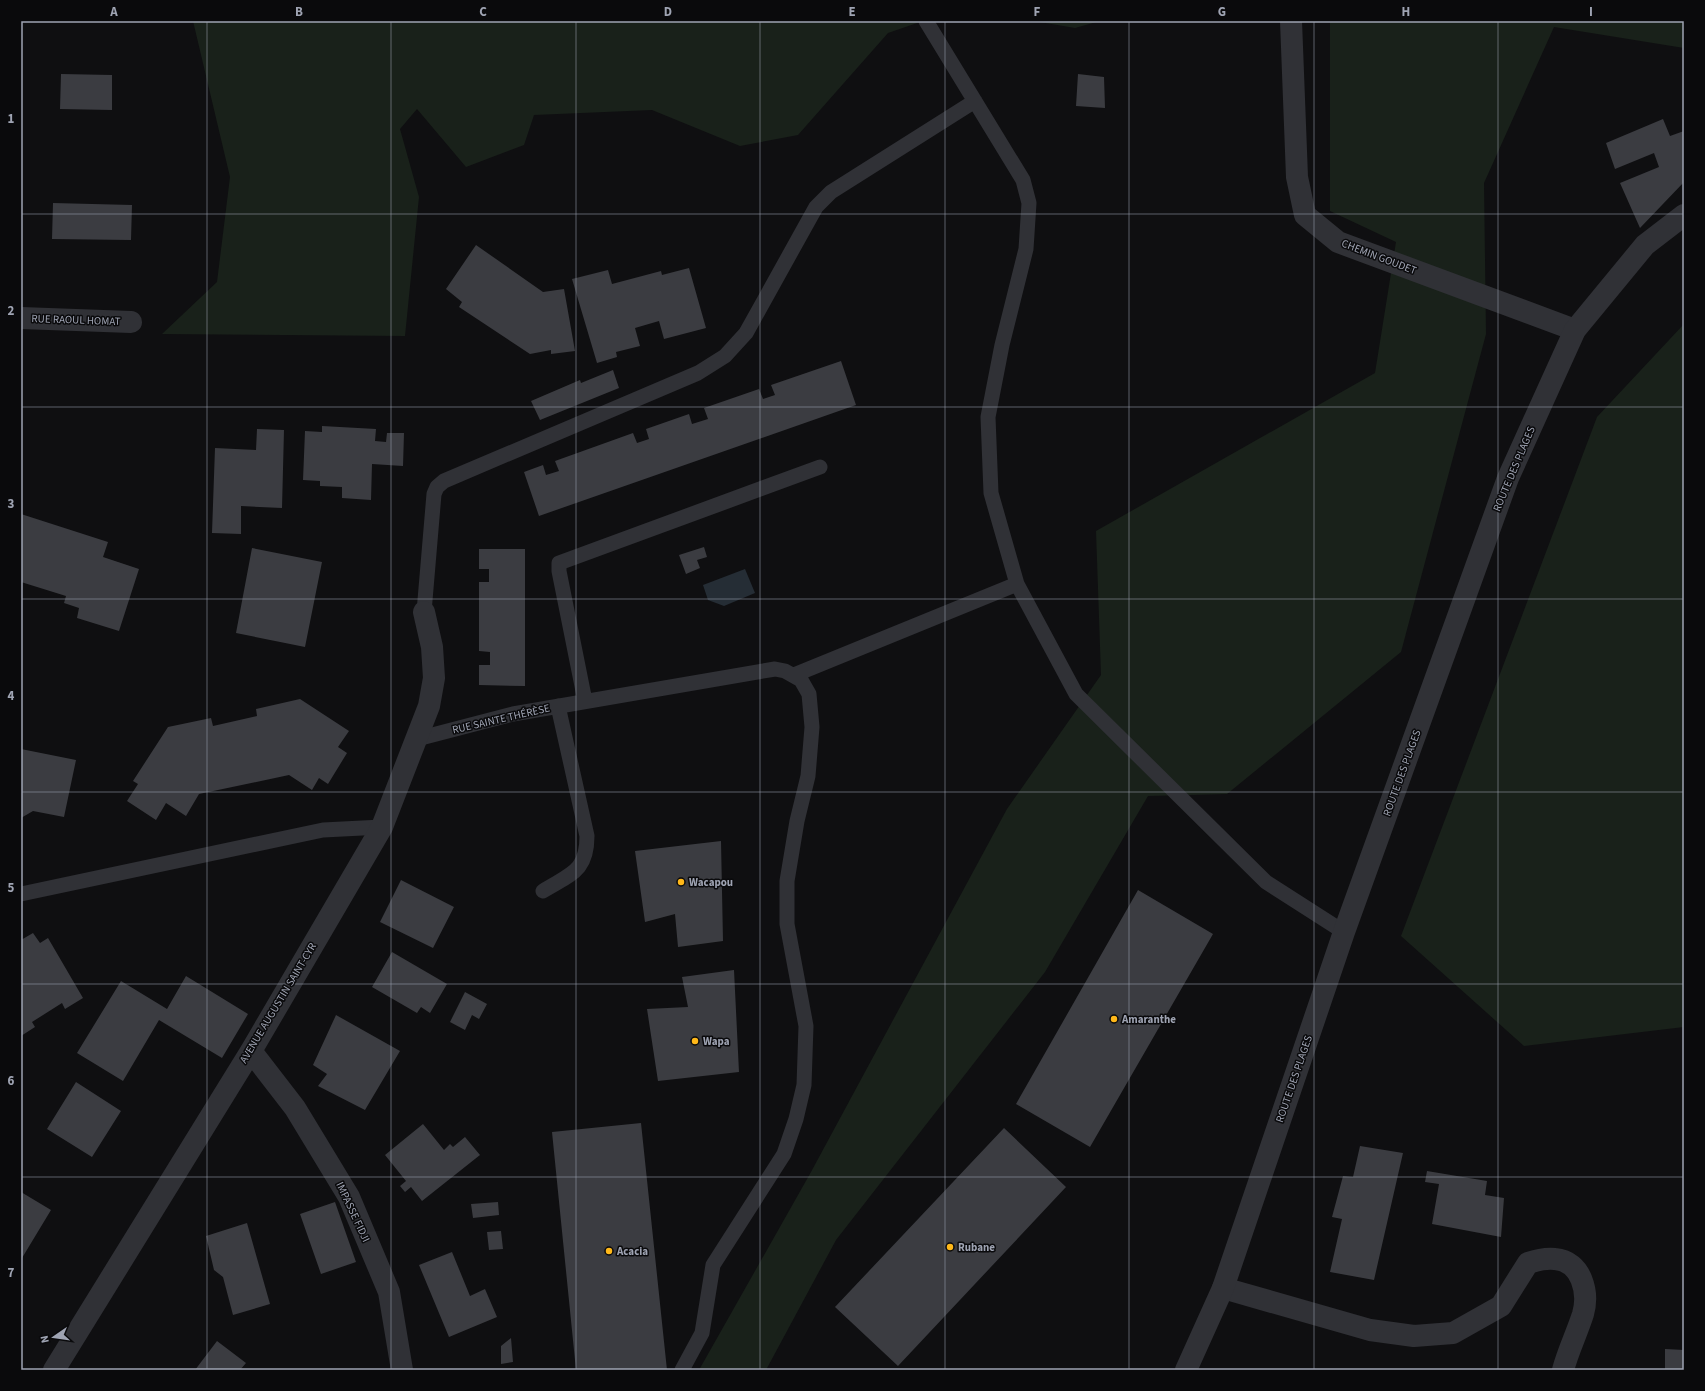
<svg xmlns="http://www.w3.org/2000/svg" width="1705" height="1391" font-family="'Source Sans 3',sans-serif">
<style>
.green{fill:#19211a}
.water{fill:#252d35}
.building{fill:#3b3c41}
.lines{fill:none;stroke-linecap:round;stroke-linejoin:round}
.service{stroke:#303136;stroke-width:15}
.minor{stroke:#303136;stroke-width:22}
.tertiary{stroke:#303136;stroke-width:22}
.grid{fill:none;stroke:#9fa4b3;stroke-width:1;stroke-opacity:0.55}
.poi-dot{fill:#ffb819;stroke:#0a0a0c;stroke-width:1.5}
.labels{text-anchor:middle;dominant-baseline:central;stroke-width:3;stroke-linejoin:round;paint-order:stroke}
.street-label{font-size:11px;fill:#9fa4b3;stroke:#0a0a0c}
.poi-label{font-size:11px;font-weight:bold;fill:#9fa4b3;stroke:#0a0a0c;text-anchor:start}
.neatline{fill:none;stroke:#9fa4b3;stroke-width:1.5}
.grid-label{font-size:13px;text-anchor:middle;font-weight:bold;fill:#9fa4b3}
</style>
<rect width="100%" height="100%" fill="#0f0f11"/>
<path class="green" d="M193 21H923L888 33 798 135 740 146 652 110 534 115 524 145 466 167 417 109 400 129 419 197 405 336 162 334 217 282 230 177Z
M1034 21H1100L1075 28Z
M1330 21H1684V48L1554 27 1484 183 1486 334 1401 652 1227 794 1148 796 1045 972 836 1240 766 1370H699L811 1172 1007 809 1101 675 1096 531 1375 373 1396 242 1330 211Z
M1684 324V1027L1524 1046 1401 936 1597 417Z"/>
<path class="water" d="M745 569 755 593 724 606 708 600 703 585Z"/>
<path class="building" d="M61 74 112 75V110L60 109Z
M1078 74 1104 77 1105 108 1076 106Z
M1663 119 1670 136 1684 131V182L1640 228 1620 183 1659 167 1654 153 1615 169 1606 143Z
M53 203 132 205 131 240 52 239Z
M476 245 543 292 564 289 575 351 551 354V350L530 354 459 307 462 302 446 289Z
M689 268 706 328 664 339 659 321 635 328 640 346 616 352 617 357 597 363 572 279 608 270 612 284 661 271 662 275Z
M841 361 856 405 539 516 524 472 543 465 546 475 559 471 555 461 633 433 637 443 649 439 646 429 689 414 692 424 708 419 704 408 759 389 763 399 775 395 771 385Z
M613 370 619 388 540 420 531 401 580 380 581 383Z
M322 426 376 429 375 441 386 442 387 433H404L403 466 372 464 371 500 342 498V487L320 486V481L303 480 305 431 322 432Z
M257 429 284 430 282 508 241 506V534L212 533 215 448 256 450Z
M21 514 108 542 103 557 139 569 119 631 77 618 79 608 64 603 66 596 21 582Z
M704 547 707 557 697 560 700 568 686 574 679 555Z
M252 548 322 562 305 647 236 633Z
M479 549H525V686L479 685V665H490V652L479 651V582H489V569H479Z
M300 699 349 731 338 747 347 753 328 784 319 778 312 790 289 775 199 794 186 816 166 803 156 820 127 801 138 784 133 781 168 727 211 718 213 726 257 716 256 709Z
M21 749 76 760 64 817 33 811 21 818Z
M721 841 723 941 678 947 675 914 645 922 635 851Z
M401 880 454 907 433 948 380 922Z
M1138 890 1213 934 1090 1147 1016 1104Z
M33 933 40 943 48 938 83 998 65 1009 62 1003 32 1022 35 1027 21 1036V940Z
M392 952 447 984 430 1013 421 1007 417 1013 372 987Z
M734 970 739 1072 658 1081 647 1009 688 1007 682 977Z
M186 976 248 1014 222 1058 159 1020 123 1081 77 1053 121 981 167 1009Z
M465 992 487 1004 479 1019 472 1015 465 1030 450 1022Z
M336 1015 400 1051 365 1110 318 1086 327 1074 313 1065Z
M76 1082 121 1111 92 1157 47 1129Z
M641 1123 667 1370H576L552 1132Z
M423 1124 444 1150 450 1144 453 1147 465 1137 480 1155 422 1201 411 1187 405 1192 400 1186 406 1181 385 1155Z
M1004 1128 1066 1187 898 1366 835 1307Z
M1360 1146 1403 1153 1374 1280 1330 1272 1342 1219 1332 1217 1343 1176 1353 1177Z
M1427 1171 1487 1181 1485 1195 1504 1198 1501 1237 1432 1224 1439 1184 1425 1182Z
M21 1192 51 1210 22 1258 21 1257Z
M335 1202 356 1262 321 1274 300 1214Z
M498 1202 499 1215 473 1218 471 1204Z
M247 1223 270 1304 233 1315 223 1277 214 1270 206 1236Z
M501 1231 503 1249 489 1250 487 1232Z
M452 1252 470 1296 485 1289 497 1317 449 1337 419 1265Z
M511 1338 513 1362 501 1364V1346Z
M217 1341 246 1363 240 1370H195Z
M1665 1349 1684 1350V1370H1665Z"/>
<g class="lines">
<path class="service" d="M926 21 1023 180 1029 203 1026 249 1002 345 988 417 991 493 1017 584 1076 694 1266 882 1344 932
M424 612 434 494 437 487 444 481 698 373 725 356 746 333 816 207 831 192 975 101
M794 675 1017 584
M585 701 559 571V563L820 467
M417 739 513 714 775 669 785 671 801 680 809 694 812 727 808 776 797 821 787 881V924L806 1026 804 1085 796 1119 784 1154 713 1265 702 1333 682 1370
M543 891C570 874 587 872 587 836L558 706
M21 894 323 830 382 827"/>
<path class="minor" d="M1291 21 1297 177 1305 215 1338 242 1575 330
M21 318 131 322
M251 1051 295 1108 349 1197 389 1292 402 1370
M1223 1288 1370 1330 1414 1336 1453 1333 1501 1306 1528 1263C1537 1260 1546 1258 1555 1259 1582 1261 1589 1293 1583 1314 1577 1333 1568 1351 1563 1370
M54 1370 251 1051 382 827 429 706 434 678 432 647 424 612"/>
<path class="tertiary" d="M1186 1370 1223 1288 1344 932 1508 478 1575 330 1645 245 1684 215"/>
</g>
<path class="grid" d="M207 21V1370M391 21V1370M576 21V1370M760 21V1370M945 21V1370M1129 21V1370M1314 21V1370M1498 21V1370M21 214H1684M21 407H1684M21 599H1684M21 792H1684M21 984H1684M21 1177H1684"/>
<g class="poi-dot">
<circle cx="681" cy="882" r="4"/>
<circle cx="1114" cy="1019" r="4"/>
<circle cx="695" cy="1041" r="4"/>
<circle cx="950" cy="1247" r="4"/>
<circle cx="609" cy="1251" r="4"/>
</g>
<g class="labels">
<g class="street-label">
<text transform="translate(1379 257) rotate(21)">CHEMIN GOUDET</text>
<text transform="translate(76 320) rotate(2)">RUE RAOUL HOMAT</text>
<text transform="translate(1514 469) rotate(-67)">ROUTE DES PLAGES</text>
<text transform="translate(501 719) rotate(-13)">RUE SAINTE THÉRÈSE</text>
<text transform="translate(1402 773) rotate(-70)">ROUTE DES PLAGES</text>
<text transform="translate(278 1003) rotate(-59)">AVENUE AUGUSTIN SAINT-CYR</text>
<text transform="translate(1294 1079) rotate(-71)">ROUTE DES PLAGES</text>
<text transform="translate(353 1212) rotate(65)">IMPASSE FIDJI</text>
</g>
<g class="poi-label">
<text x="689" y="882">Wacapou</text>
<text x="1122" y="1019">Amaranthe</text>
<text x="703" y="1041">Wapa</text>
<text x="958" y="1247">Rubane</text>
<text x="617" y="1251">Acacia</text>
</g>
</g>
<rect width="1705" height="1391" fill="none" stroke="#0a0a0c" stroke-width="44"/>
<g transform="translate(54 1337) rotate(257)" stroke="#0a0a0c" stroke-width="3" paint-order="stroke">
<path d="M0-3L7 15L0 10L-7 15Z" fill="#9fa4b3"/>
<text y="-6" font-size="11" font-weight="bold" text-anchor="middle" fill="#9fa4b3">N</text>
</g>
<rect x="22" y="22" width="1661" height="1347" class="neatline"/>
<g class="grid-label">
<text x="114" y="16">A</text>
<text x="299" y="16">B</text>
<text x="483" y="16">C</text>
<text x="668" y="16">D</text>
<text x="852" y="16">E</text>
<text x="1037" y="16">F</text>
<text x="1222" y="16">G</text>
<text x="1406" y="16">H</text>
<text x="1591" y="16">I</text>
<text x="11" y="123">1</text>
<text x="11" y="315">2</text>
<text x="11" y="508">3</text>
<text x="11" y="700">4</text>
<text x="11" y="892">5</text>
<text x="11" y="1085">6</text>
<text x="11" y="1277">7</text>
</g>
</svg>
